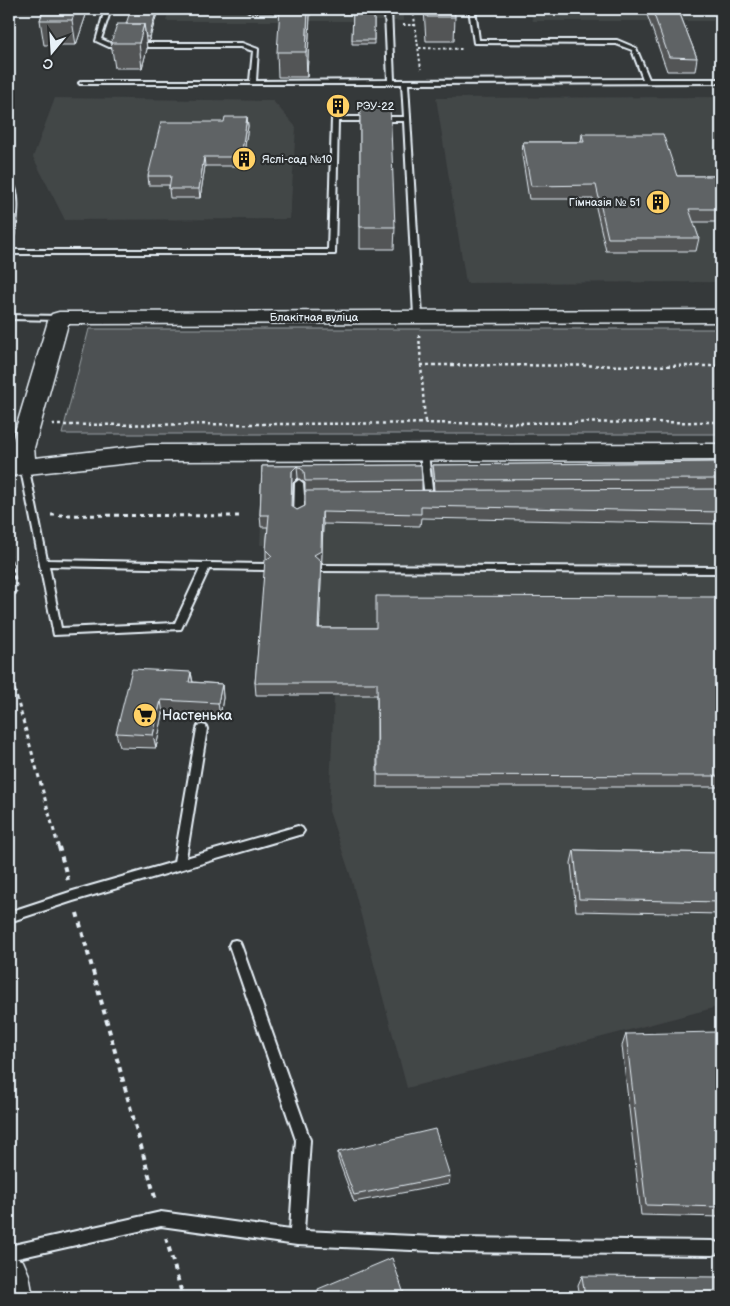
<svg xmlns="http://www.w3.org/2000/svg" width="730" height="1306" font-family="'Balsamiq Sans',sans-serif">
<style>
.built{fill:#424647}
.green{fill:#4d5152;stroke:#9aa1a5}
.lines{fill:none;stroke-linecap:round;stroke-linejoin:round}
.lane-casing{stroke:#e8f1f8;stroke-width:4}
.secondary-casing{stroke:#e8f1f8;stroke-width:3}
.path-far3{stroke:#e8f1f8;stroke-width:2;stroke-dasharray:2.5 2.5;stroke-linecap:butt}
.path-far2{stroke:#e8f1f8;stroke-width:2.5;stroke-dasharray:3 3;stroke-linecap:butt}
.path-far1{stroke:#e8f1f8;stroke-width:3;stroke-dasharray:4 4;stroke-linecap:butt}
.path{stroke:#e8f1f8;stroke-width:4;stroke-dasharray:5 5;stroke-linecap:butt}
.lane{fill:#2a2d2e;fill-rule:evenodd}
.secondary{fill:#2a2d2e;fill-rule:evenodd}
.wall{fill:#525557;stroke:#e8f1f8;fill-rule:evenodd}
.shaded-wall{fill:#424547;stroke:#e8f1f8}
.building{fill:#5f6365;stroke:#e8f1f8}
.labels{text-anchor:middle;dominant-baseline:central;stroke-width:4.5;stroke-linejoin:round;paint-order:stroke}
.far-poi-label{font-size:11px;fill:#e8f1f8;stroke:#2a2d2e;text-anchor:start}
.far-street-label{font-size:11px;fill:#e8f1f8;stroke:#2a2d2e}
.poi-label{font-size:14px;fill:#e8f1f8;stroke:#2a2d2e;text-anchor:start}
</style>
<rect width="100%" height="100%" fill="#35393a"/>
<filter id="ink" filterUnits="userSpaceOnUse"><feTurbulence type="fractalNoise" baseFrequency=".02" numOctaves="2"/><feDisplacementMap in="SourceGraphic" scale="10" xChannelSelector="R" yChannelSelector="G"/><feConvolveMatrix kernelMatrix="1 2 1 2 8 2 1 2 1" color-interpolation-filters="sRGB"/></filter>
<g filter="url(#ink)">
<path class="built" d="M169 9H403V21H166Z
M530 9H721V21H533Z
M721 97V282L466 283 436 98Z
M55 98 273 101 296 127 290 219 65 220 33 157Z
M721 474V1006L407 1088 350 874 329 811 334 695H256L268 545H260L263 478Z"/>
<path class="green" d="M89 329H721V434H62Z"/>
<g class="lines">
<g class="lane-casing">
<path id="lane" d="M105 9H111L101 39 110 43H242L258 49 256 81 388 80 385 13 249 11 246 9H391L394 80 643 79 632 50 616 44 474 43 469 9H475L479 40H617L636 48 649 79H721V83L408 84 422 316 418 318 414 316 404 121H338L335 254H9V250H328L332 119 335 117H404L402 84H80L79 83 82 81H250L253 51 241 47H109L96 41Z
M9 180C22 188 17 224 13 237L9 239 10 210Z
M9 315 59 316 63 318 59 320 9 319Z
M424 450 428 453 433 498 429 501 425 498 420 453Z
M24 462 28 465 47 560 266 564 271 567 266 570 209 569 181 629 54 635 20 465ZM49 566 200 569 175 623 61 628Z
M299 480 303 483 304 495H318L322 498 318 501H304V518L299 521 294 518 295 483Z
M321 565 721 567V573L321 571 316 568Z
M202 725 206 726 207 729 186 858 298 826 302 828 304 831 302 834 73 901 9 922V912L73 891 174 862 197 729 198 726Z
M235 940 239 941 241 945 310 1140 304 1231 457 1238 713 1241 718 1243 720 1248 718 1253 713 1255 457 1252 297 1245 161 1226 9 1260V1246L161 1212 290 1230 296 1140 229 945 231 941Z"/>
</g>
<g class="secondary-casing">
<path id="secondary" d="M721 310V322L68 324 34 448 35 458 149 445 721 444V460L149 461 9 476V460H12L10 448 49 318 52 314 59 312Z
M9 1255 23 1261 29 1275 33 1297H9Z"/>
</g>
<path class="path-far3" d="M413 9 421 69
M403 25H415
M419 48 463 49"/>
<path class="path-far2" d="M419 335 425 422
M421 365 721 366
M52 425 721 422"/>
<path class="path-far1" d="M9 515H17
M51 515 243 516
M9 552 17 590 9 605
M10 674 59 849"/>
<path class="path" d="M59 847 68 880
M77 913 156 1201
M9 1020 18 1017
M166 1238 183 1297"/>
<use href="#lane" class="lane"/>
<use href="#secondary" class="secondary"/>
</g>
<path class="wall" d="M44 9H88L76 45H44L40 20Z
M424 9H454L455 17 454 41H426Z
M645 9H678L697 58 695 71H667Z
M158 10 149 41H146L147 49 142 68H115L111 43 126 24Z
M353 10H374V44H352Z
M310 14 307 77H278L277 52Z
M360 104 395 227 394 249H360Z
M247 117 248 126 242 166H205L200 198H170L169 189V185H149L148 176 224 122Z
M582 134 677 176H721V222H693L699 238 696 251H606L594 199H529L522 155 523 142H581Z
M721 462V524L421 518 420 526 323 524 319 628H376L721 597V787H377V695H256L255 683 266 559V550L268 527H261L260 515 262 466 421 465 422 480V490H434L433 477V465ZM298 478 305 483V506L297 510 292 507 293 483Z
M191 672 193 682 222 684 223 698 220 716 163 714 156 748 120 747 116 733Z
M574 850 721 853V914L576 911 571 863Z
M626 1034 721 1058V1217L641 1215 622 1046Z
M338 1152 450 1176 449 1184 354 1202 338 1159Z
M582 1276 721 1297H580L578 1285Z"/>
<path class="shaded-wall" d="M76 9H88L76 45 72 20Z
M157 9H158V10L149 41V37Z
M308 9H310V14L307 77 306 52Z
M144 24 147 49 142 68 139 43Z
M247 117 248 126 242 166 241 157Z
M204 157 205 166 200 198 199 189Z
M297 466 298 478 293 483 292 518 291 506 292 471Z
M322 512 323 524 319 640 314 555Z
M191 672 193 686 189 682Z
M222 684 223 698 220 716 218 703Z
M161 700 163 714 156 748 153 735Z"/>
<path class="building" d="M44 9H76L72 20H40Z
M131 9H157L149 37H146L144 24H126Z
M280 9H308L306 52H277Z
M427 9H454L455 17H427Z
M652 9H678L697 58 669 57Z
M353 10H374V40H352Z
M117 24H144L139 43H111Z
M360 104H390L395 227H360Z
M225 117H247L241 157H204L199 189H169L171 176H148L161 122H224Z
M582 134H663L677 176H721V209H689L699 238H608L596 185 531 186 523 142H584Z
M721 462V479L435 480 433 465Z
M421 465 422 480 305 481 304 471 297 466 292 471 291 506 297 510 305 506V491L721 489V512L421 506V514L322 512 321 551 314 555 321 561 318 628H376V596L721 597V776L378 775 377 683H255L265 560 272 556 266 550 269 515H260L262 466Z
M132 669 191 672 189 682 222 684 218 703 161 700 153 735 116 733Z
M574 850 721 853V902L579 899Z
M716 1032 721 1058V1207L646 1205 626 1034Z
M435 1129 450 1176 354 1195 338 1152Z
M392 1258 405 1297H319L318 1289Z
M582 1276 721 1277V1297H585Z"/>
</g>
<defs>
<g id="building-disc" transform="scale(1.25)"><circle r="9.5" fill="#ffd166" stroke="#2a2d2e"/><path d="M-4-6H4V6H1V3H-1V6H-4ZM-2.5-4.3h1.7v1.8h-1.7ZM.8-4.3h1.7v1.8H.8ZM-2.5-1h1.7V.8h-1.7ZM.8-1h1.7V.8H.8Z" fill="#111"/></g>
<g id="supermarket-disc" transform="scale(1.25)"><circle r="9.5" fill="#ffd166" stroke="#2a2d2e"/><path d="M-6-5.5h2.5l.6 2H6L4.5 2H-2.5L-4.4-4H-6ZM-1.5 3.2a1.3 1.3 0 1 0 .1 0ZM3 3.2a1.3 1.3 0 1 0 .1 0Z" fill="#111"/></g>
</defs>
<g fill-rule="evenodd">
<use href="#building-disc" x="338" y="106"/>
<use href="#building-disc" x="244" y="159"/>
<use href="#building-disc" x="658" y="202"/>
<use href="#supermarket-disc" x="145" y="715"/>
</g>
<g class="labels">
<g class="far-poi-label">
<text x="356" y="106">РЭУ-22</text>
<text x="262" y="159">Яслі-сад №10</text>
<text x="640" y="202" text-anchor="end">Гімназія № 51</text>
</g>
<g class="far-street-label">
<text x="314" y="317">Блакітная вуліца</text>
</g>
<g class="poi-label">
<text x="162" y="715">Настенька</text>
</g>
</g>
<rect width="730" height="1306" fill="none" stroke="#2a2d2e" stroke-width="30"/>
<rect x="15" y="15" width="700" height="1276" fill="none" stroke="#e8f1f8" stroke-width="2" filter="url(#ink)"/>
<g transform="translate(52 52) rotate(198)" stroke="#2a2d2e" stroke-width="4" paint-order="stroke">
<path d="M0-4L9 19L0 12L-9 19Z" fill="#e8f1f8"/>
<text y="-8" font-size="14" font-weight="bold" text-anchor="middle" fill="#e8f1f8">С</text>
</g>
</svg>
